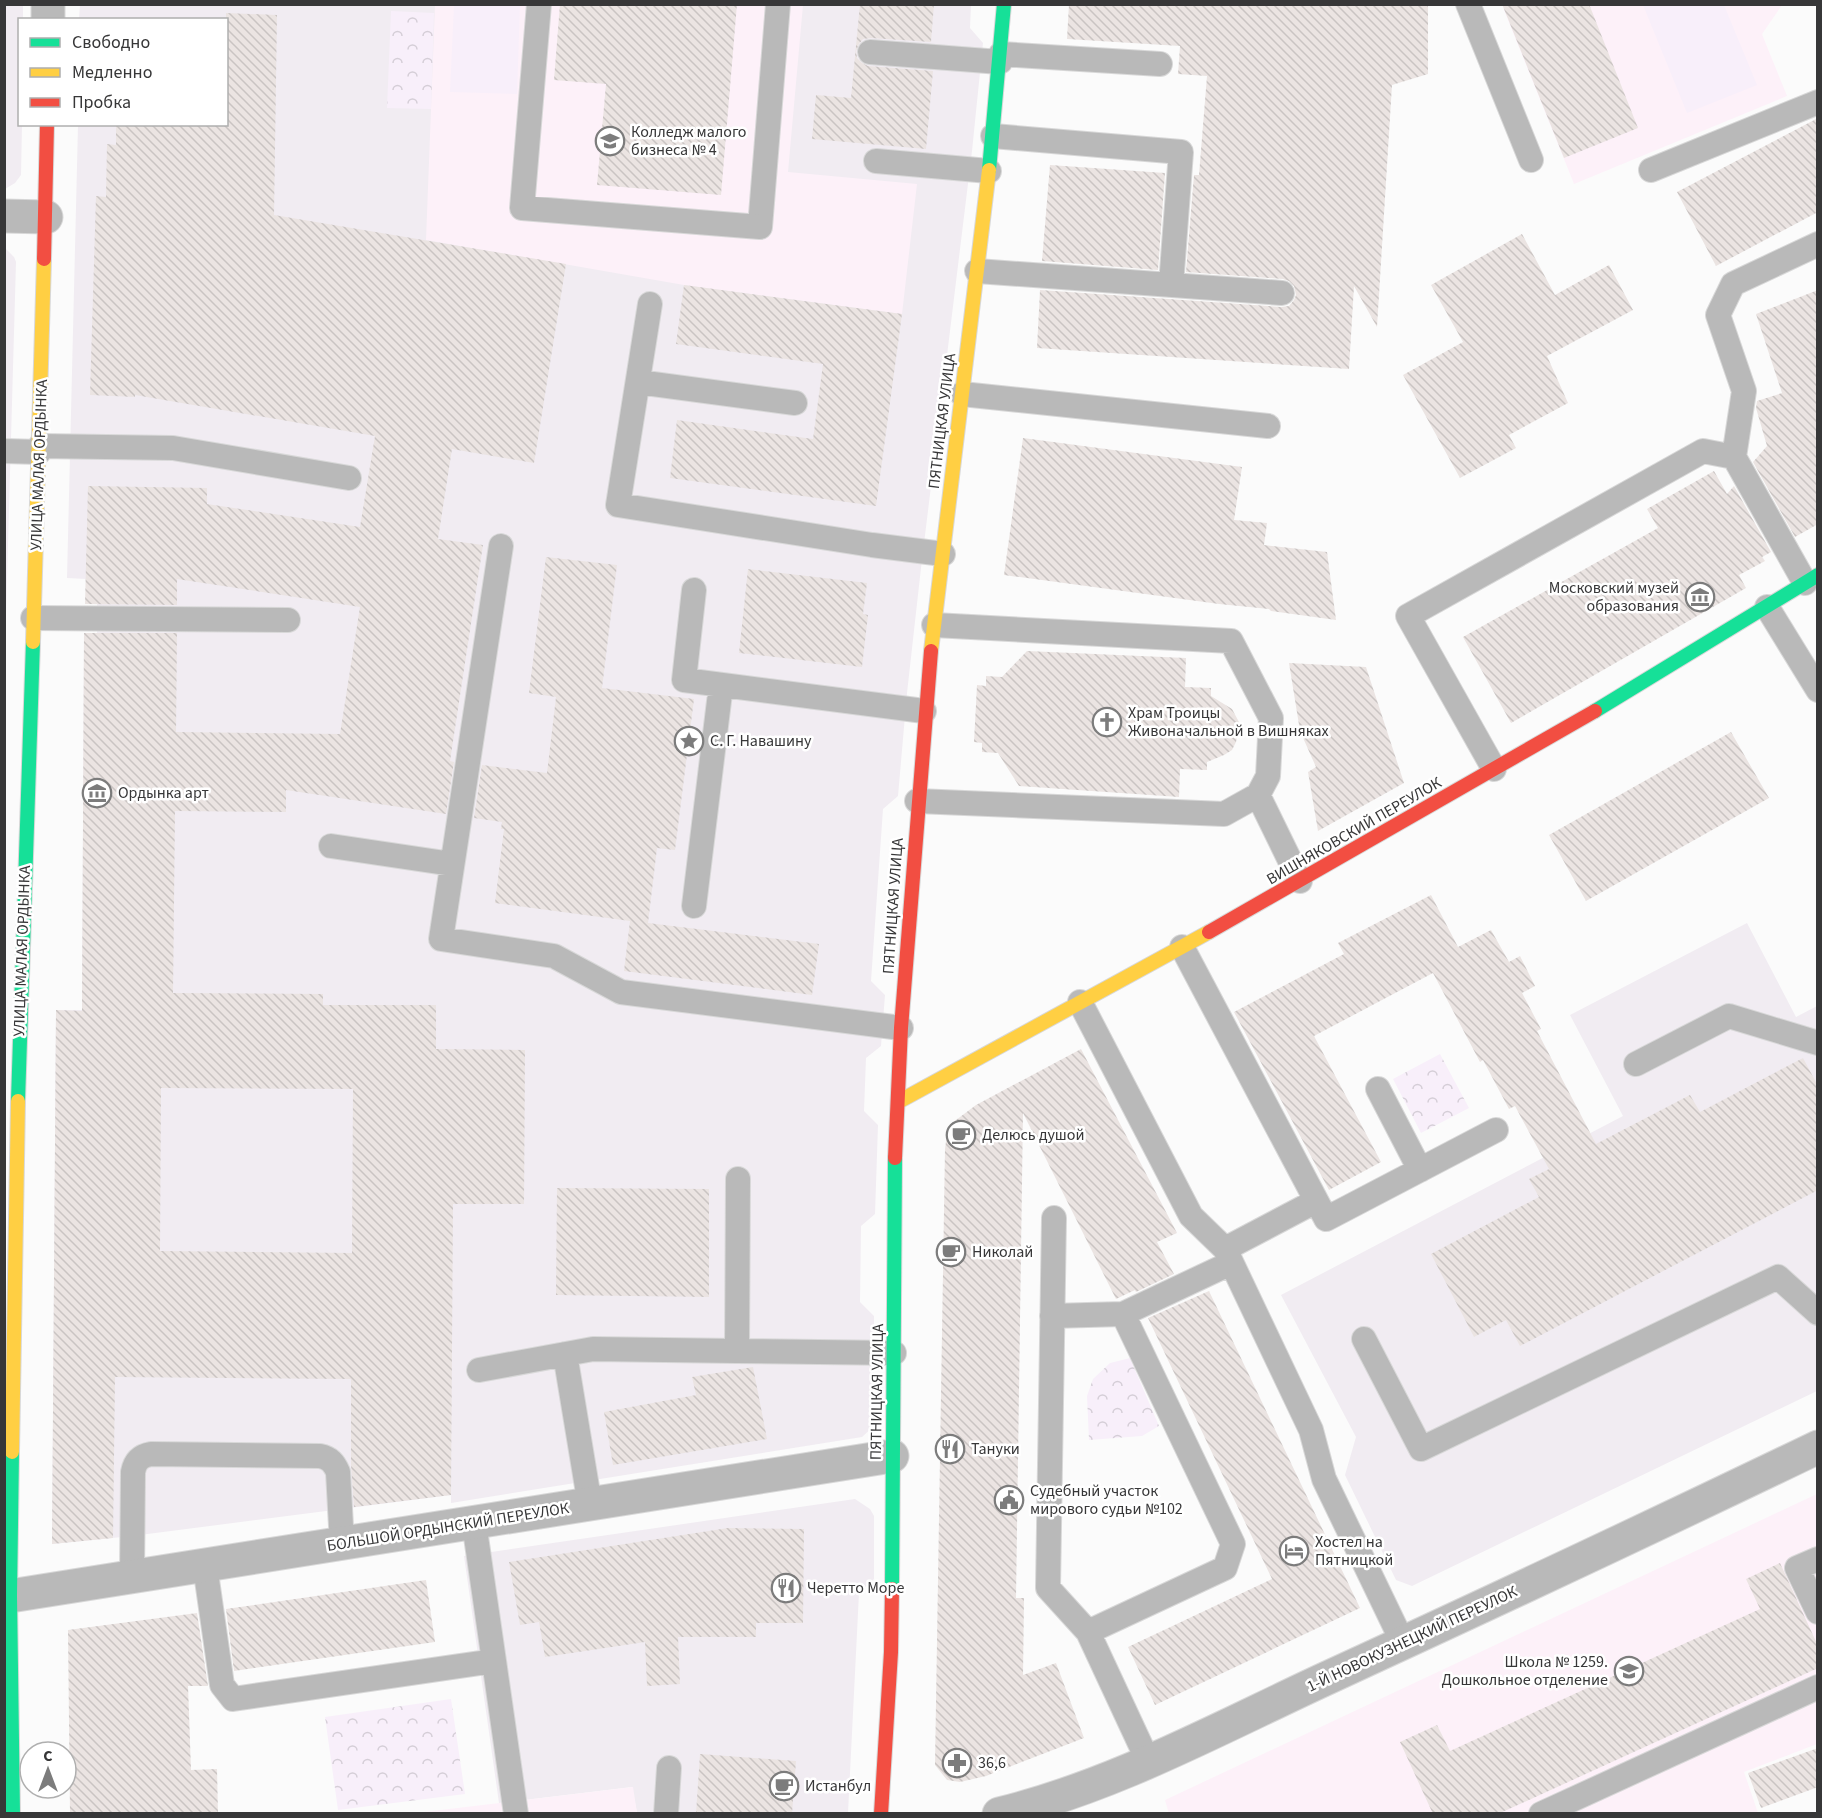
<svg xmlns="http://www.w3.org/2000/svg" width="1822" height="1818" font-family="'Source Sans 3',sans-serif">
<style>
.built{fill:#f1ecf2}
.education{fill:#fdf1f9}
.park{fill:url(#park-crowns)}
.pitch{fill:#f8effa}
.building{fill:url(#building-back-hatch);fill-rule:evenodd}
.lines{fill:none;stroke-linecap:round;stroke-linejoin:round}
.lane-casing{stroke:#d8d8d8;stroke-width:26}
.street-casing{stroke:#d8d8d8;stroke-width:35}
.fast-casing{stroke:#d8d8d8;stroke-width:16}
.slow-casing{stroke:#d8d8d8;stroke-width:16}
.jam-casing{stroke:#d8d8d8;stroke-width:16}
.lane{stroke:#b9b9b9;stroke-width:24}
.street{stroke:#b9b9b9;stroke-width:33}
.fast{stroke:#16e098;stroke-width:14}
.slow{stroke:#ffcf43;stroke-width:14}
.jam{stroke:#f24e42;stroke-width:14}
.labels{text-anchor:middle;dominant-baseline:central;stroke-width:5;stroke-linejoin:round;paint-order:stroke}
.poi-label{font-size:16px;fill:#373738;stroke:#fff;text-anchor:start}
.street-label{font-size:16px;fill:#373738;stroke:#fff}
</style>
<defs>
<pattern id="park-crowns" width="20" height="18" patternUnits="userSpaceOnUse" patternTransform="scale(1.5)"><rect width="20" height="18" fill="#f8effa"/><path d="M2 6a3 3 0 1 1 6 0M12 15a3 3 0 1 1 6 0" fill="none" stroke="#d5ced7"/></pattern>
<pattern id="building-back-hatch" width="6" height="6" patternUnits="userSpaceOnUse" patternTransform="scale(1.5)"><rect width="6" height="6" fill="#ebe4e2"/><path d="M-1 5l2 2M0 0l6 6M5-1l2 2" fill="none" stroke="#cac4c3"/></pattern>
</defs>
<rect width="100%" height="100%" fill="#fbfbfb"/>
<path class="built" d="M4 5H23V19L20 20V124L22 125 21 175 15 183 5 189Z
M80 5H971L970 28 983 43 972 151 921 568 907 693 898 796 883 809 871 981 885 995 881 1046 866 1058 864 1111 878 1125 875 1214 861 1226 860 1302 874 1316V1421L873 1427 862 1437 451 1503V1495L132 1536 52 1544 56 1010H82L84 636H97V595L86 594V579L67 578 78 125 226 124V20L79 19Z
M5 248 14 257 16 262 5 650Z
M1747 923 1796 1017 1817 1006V1391L1412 1586 1396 1580 1345 1475 1356 1437 1281 1295 1623 1116 1570 1015Z
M855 1499 870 1509 874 1516V1579L859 1593 848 1813H637L632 1787 499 1803 464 1556Z"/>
<path class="education" d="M1517 4 1782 5 1762 34 1787 96 1574 184 1504 10Z
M435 5H803L788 172 917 184 902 314 684 285 426 240Z
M1817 1494V1744L1744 1772 1758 1813 1169 1814 1165 1800Z
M633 1787 637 1813 407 1814Z"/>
<path class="park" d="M391 11 434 13 431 109 387 108Z
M1440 1054 1469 1108 1421 1133 1393 1079Z
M1130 1358 1159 1426 1142 1436 1089 1440 1087 1396 1093 1379 1110 1363Z
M451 1699 465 1794 338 1810 325 1717Z"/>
<path class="pitch" d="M454 5H520L517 94 450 92Z
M1643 5H1724L1757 85 1687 113Z"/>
<path class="building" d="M560 4H737L721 195 597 185 606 84 554 80Z
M860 4H934L931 42 871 38 863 39 859 44 856 51 857 58 862 63 868 66 933 71 926 149 812 139 816 95 851 98Z
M1069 4H1428V74L1392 85 1377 327 1354 286 1349 369 1037 348 1040 290 1281 307 1289 306 1294 300 1296 295 1294 286 1289 281 1283 279 1186 272 1194 175H1199L1207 76 1178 74 1180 46 1067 39Z
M1502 4H1589L1638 128 1564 158Z
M226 13 277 15 274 215 566 264 534 463 452 449 438 539 483 545 450 761 454 762 446 814 286 790V812L175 811 173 993 323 994V1005H436V1049L525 1050 524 1204H453L451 1495 354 1507 351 1465V1379L115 1377 113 1538 52 1544 56 1010 82 1011 84 633H177L176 732 340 734 360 607 177 579V605L85 604 88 486 207 488V504L360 527 375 436 135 395V397L90 395 96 196 106 197 107 144 116 145V124H226ZM161 1088 353 1089 352 1253 160 1251Z
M1818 118V212L1716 266 1677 192Z
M1050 165 1165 173 1158 270 1042 261Z
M1522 234 1555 295 1609 265 1633 310 1547 356 1568 403 1509 435 1516 448 1460 478 1403 375 1463 342 1431 285Z
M684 285 902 314 876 506 670 478 677 420 813 439 823 364 676 344Z
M1818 290V524L1795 537 1753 462 1767 446 1756 408 1757 401 1782 393 1756 314Z
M1023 438 1242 467 1234 520 1267 523 1264 545 1327 552 1336 620 1271 611 1269 609 1219 604 1004 575Z
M1714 471 1727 494 1734 486 1771 552 1762 557 1765 561 1739 575 1746 588 1511 723 1463 637 1658 528 1647 509Z
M546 557 617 565 602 688 694 699 675 850 657 848 648 923 819 944 812 995 624 971 630 921 495 903 504 829H501L502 822 474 818 482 765 547 773 556 697 529 693Z
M748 569 867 583 863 614 868 615 862 667 739 653Z
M1027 651 1186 658 1185 687 1211 688V696L1232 709 1240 724 1236 742 1232 750 1224 755 1207 762V770L1180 769 1179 797 1019 786 998 753 982 752V743L974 742 977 685 986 686V676L1002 677Z
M1289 663 1366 667 1404 783 1318 831 1308 772 1316 767 1300 731Z
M1731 732 1769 798 1586 901 1549 835Z
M1431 895 1458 947 1491 930 1509 962 1520 956 1535 986 1522 993 1541 1029 1537 1031 1596 1144 1690 1095 1700 1112 1803 1058 1818 1086V1190L1520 1346 1506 1320 1474 1337 1431 1254 1539 1197 1529 1179 1549 1169 1515 1106 1509 1109 1483 1060 1480 1062 1433 973 1314 1036 1381 1162 1329 1190 1234 1012 1344 954 1338 943Z
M1081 1049 1177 1233 1157 1242 1174 1274 1136 1292 1135 1290 1116 1299 1023 1113 1016 1598H1024L1023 1675 1056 1663 1084 1738 986 1776 960 1782 947 1780 935 1765 945 1149 947 1134 952 1123 976 1105Z
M557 1188 709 1189V1297L556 1295Z
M1209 1291 1360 1608 1155 1705 1128 1647 1272 1579 1148 1318Z
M753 1367 767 1439 613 1465 604 1412 696 1395 692 1377Z
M728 1528 804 1529 803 1623H756V1637H678L680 1684 647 1686 645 1642 545 1657 539 1622 520 1625 509 1562Z
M1780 1563 1818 1646V1668L1498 1814H1433L1400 1742 1437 1725 1450 1751 1760 1609 1746 1579Z
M426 1580 435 1642 234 1671 226 1609Z
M197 1613 208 1686H188L191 1770 217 1769 218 1814H70L68 1630Z
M1818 1748V1787L1761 1808 1748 1773Z
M700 1754 796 1761 792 1814H696Z"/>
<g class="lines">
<g class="lane-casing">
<path id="lane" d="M539 4 522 208 760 227 778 4
M1468 4 1531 160
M870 52 1000 62
M1001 54 1160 64
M993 136 1181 152 1171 285
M876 161 989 171
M1651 170 1818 102
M977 271 1282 293
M650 304 618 505 872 545 943 554
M638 382 795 403
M962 394 1268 426
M40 446 173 448 349 478
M4 451 39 452
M1734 457 1744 391 1718 315 1733 284 1818 244
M501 546 441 939 554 956 621 992 901 1028
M694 590 684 680 924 711
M1767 607 1818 690
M33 618 288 620
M1494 769 1408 616 1703 451 1734 457 1805 583
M1258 795 1300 881
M917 801 1224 814 1258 795 1268 776 1271 718 1231 641 934 625
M331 846 452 864
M694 906 721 685
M1182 947 1326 1219 1496 1130
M1080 1002 1191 1216 1225 1249 1311 1430 1324 1479 1403 1643
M1636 1064 1729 1016 1818 1043
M1378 1089 1420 1170
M738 1179 737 1351 894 1353
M1054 1218 1048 1588 1088 1632 1148 1761
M1225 1249 1316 1201
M1052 1316 1123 1314 1231 1263
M1364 1339 1421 1449 1778 1277 1818 1313
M565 1354 590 1505
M479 1370 593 1349 737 1351
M1818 1559 1797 1568 1818 1612
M205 1566 222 1685 233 1699 494 1661 474 1523
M132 1578 133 1472C135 1461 140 1456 151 1454L320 1456C330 1458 334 1463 338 1472L342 1544
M1088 1632 1225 1568 1233 1544 1123 1314
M494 1661 516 1814
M666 1814 669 1768
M1541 1814 1818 1687"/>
</g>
<g class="street-casing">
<path id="street" d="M48 20V4
M4 216 46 217
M4 1597 892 1456
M999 1814C1114 1786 1219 1728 1325 1679 1490 1603 1654 1526 1818 1447"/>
</g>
<g class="fast-casing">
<path id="fast" d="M989 170 1004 4
M1595 711 1818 575
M18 1101 33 642
M12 1452 10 1596 13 1814
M892 1589 895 1158"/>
</g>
<g class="slow-casing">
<path id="slow" d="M33 642 44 259
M931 651 989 170
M898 1102 1209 932
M12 1452 18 1101"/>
</g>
<g class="jam-casing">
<path id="jam" d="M44 259 47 124
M1209 932 1595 711
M895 1158 901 1028 931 651
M881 1814 891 1652 892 1589"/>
</g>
<use href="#lane" class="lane"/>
<use href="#street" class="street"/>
<use href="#fast" class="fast"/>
<use href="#slow" class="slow"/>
<use href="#jam" class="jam"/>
</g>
<defs>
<g id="university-ring" transform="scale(1.5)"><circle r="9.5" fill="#fff" stroke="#7c7c7c" stroke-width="1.5"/><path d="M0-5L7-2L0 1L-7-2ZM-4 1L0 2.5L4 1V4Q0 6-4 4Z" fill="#7c7c7c"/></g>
<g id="museum-ring" transform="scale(1.5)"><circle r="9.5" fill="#fff" stroke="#7c7c7c" stroke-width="1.5"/><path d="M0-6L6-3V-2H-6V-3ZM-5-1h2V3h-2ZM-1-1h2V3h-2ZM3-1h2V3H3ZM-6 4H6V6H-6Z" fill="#7c7c7c"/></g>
<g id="church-ring" transform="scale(1.5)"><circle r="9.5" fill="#fff" stroke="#7c7c7c" stroke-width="1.5"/><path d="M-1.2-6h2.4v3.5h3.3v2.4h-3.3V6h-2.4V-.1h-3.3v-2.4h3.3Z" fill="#7c7c7c"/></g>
<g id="sight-ring" transform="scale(1.5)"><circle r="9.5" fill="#fff" stroke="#7c7c7c" stroke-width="1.5"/><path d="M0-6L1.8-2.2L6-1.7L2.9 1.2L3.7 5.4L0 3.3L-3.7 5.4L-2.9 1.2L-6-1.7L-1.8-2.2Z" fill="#7c7c7c"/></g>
<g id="cafe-ring" transform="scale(1.5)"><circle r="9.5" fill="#fff" stroke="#7c7c7c" stroke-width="1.5"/><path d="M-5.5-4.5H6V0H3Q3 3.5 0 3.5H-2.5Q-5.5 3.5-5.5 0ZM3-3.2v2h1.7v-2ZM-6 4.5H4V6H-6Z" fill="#7c7c7c"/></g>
<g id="restaurant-ring" transform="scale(1.5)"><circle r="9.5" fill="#fff" stroke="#7c7c7c" stroke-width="1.5"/><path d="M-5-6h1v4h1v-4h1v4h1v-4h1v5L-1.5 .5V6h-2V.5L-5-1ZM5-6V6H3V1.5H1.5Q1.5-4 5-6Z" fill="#7c7c7c"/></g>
<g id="civic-ring" transform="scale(1.5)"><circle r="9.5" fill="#fff" stroke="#7c7c7c" stroke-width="1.5"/><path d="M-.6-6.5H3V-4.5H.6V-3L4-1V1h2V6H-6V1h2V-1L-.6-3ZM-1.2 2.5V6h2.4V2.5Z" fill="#7c7c7c"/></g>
<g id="hotel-ring" transform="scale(1.5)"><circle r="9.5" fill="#fff" stroke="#7c7c7c" stroke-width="1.5"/><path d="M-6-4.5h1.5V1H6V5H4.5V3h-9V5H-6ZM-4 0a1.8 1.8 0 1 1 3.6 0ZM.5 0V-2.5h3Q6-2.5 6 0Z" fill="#7c7c7c"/></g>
<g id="school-ring" transform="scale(1.5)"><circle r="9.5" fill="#fff" stroke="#7c7c7c" stroke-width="1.5"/><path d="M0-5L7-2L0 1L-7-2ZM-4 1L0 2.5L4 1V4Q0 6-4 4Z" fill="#7c7c7c"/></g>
<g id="pharmacy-ring" transform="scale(1.5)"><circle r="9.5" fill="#fff" stroke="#7c7c7c" stroke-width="1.5"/><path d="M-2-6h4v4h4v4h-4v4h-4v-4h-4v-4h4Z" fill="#7c7c7c"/></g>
</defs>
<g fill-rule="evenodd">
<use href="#university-ring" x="610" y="141"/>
<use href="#museum-ring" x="1700" y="597"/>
<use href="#church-ring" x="1107" y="722"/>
<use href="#sight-ring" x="689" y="741"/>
<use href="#museum-ring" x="97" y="793"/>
<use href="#cafe-ring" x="961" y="1135"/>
<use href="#cafe-ring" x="951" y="1252"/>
<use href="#restaurant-ring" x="950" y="1449"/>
<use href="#civic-ring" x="1009" y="1500"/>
<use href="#hotel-ring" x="1294" y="1551"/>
<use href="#restaurant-ring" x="786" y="1588"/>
<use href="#school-ring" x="1629" y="1671"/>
<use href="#pharmacy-ring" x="957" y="1763"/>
<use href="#cafe-ring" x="784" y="1786"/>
</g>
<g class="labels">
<g class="poi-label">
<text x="631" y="132">Колледж малого<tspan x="631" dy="18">бизнеса № 4</tspan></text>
<text x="1679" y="588" text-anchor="end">Московский музей<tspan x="1679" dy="18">образования</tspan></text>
<text x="1128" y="713">Храм Троицы<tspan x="1128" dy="18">Живоначальной в Вишняках</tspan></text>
<text x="710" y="741">С. Г. Навашину</text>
<text x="118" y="793">Ордынка арт</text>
<text x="982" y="1135">Делюсь душой</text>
<text x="972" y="1252">Николай</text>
<text x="971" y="1449">Тануки</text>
<text x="1030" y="1491">Судебный участок<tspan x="1030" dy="18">мирового судьи №102</tspan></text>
<text x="1315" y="1542">Хостел на<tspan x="1315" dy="18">Пятницкой</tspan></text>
<text x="807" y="1588">Черетто Море</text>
<text x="1608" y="1662" text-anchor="end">Школа № 1259.<tspan x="1608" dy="18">Дошкольное отделение</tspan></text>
<text x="978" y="1763">36,6</text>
<text x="805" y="1786">Истанбул</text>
</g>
<g class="street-label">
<text transform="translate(942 421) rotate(-83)">ПЯТНИЦКАЯ УЛИЦА</text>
<text transform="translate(39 465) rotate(-88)">УЛИЦА МАЛАЯ ОРДЫНКА</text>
<text transform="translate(1354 831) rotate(-30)">ВИШНЯКОВСКИЙ ПЕРЕУЛОК</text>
<text transform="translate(893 906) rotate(-86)">ПЯТНИЦКАЯ УЛИЦА</text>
<text transform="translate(22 951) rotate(-88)">УЛИЦА МАЛАЯ ОРДЫНКА</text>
<text transform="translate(877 1392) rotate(-89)">ПЯТНИЦКАЯ УЛИЦА</text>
<text transform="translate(448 1527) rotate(-9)">БОЛЬШОЙ ОРДЫНСКИЙ ПЕРЕУЛОК</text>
<text transform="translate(1412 1639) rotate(-25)">1-Й НОВОКУЗНЕЦКИЙ ПЕРЕУЛОК</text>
</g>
</g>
<rect width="1822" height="1818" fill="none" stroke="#373738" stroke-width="12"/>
<rect x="18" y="18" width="210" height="108" fill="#ffffff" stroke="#afafaf" stroke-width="1.5"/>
<rect x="30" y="38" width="30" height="9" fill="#16e098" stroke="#afafaf" stroke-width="1.5"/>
<text x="72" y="48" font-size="18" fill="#373738">Свободно</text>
<rect x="30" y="68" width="30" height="9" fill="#ffcf43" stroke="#afafaf" stroke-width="1.5"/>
<text x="72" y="78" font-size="18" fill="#373738">Медленно</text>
<rect x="30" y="98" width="30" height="9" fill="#f24e42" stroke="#afafaf" stroke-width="1.5"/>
<text x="72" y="108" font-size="18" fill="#373738">Пробка</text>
<g transform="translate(48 1770)"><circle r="28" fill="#ffffff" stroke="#afafaf" stroke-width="1.5"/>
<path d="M0-4.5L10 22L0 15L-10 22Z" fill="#7c7c7c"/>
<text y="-9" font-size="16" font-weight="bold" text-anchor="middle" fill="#373738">С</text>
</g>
</svg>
